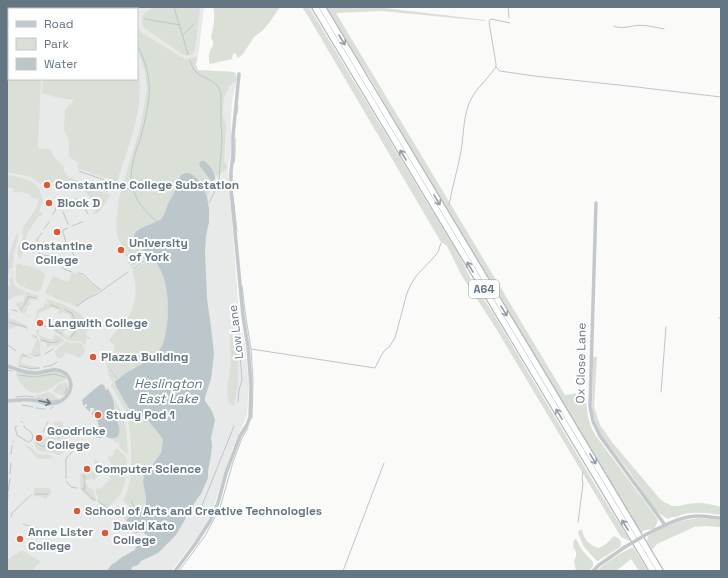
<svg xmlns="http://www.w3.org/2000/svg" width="728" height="578" font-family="'Space Grotesk',sans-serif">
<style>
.built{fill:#e8e9e9;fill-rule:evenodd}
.green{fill:#dadfd7}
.water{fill:#bbc7cb}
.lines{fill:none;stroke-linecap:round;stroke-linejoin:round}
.stream{stroke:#bbc7cb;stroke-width:1}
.highway-casing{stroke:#b4b9bd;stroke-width:8}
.minor{stroke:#c3c8cc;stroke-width:3.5}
.highway{stroke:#fff;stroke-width:5.5}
.minor-bridge{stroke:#c3c8cc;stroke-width:3.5}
.oneway{stroke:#939fa8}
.oneway2{stroke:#6a7a87}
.poi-dot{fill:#e4572e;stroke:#fff;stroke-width:1.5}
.labels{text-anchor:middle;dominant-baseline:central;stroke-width:4;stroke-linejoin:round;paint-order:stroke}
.shield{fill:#fff;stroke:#939fa8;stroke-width:1}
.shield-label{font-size:11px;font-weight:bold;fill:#657683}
.poi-label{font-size:12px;font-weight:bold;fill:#657683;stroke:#fff;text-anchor:start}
.street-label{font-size:12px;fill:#657683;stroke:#fff}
.water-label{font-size:13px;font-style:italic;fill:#60757c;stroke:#fff}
</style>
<rect width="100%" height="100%" fill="#fafaf8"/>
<path class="built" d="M7 7H204L199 50 196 65 198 70 233 72 235 73 236 75 237 79 232 102 231 120V153L228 168 239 314 245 345 249 384 247 415 233 448 211 515 198 537 171 571H7ZM9 9H137V79H9Z"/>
<path class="green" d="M154 7H200L195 50C192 55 189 57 184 55L144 28C139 17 144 12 154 7Z
M213 7H280L269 23 262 31 254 37 243 54 238 58 236 54 233 53 232 59 210 64C208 59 209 50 213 46V41L211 38C213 28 216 17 213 7Z
M302 7H309L460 257 471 279 494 315 597 488 630 541 621 537 495 327 462 276 447 246 441 242 308 16Z
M325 7H376L485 20 486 21 382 11 336 13 565 395 579 393 586 397C587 413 588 423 596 436L657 518 658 521 654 529 645 530 640 533 610 481 567 412 516 325 430 183 370 78 350 48Z
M9 15V79H41L38 148 48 149 51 150 54 157 64 167 63 169 68 177 72 178 95 190 111 195 102 208 98 213 94 214 93 213 98 208 82 187 71 186 72 183 59 184V180L51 183 49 179 43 182 40 184 31 177 7 172V19Z
M137 25 141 32 181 57 185 59 194 57 197 58 196 65 198 70 233 72 235 73 237 79 229 87 224 97 222 114 226 125 224 162 228 168 215 177 214 173 207 163 199 165 212 182 209 195 207 197 200 182 196 179 179 178V181L176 184 174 194 169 202 165 213 162 218 156 223 148 225 138 244 149 255 131 268 123 250 117 234 116 225 119 198 140 128 147 90 145 71 137 49Z
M137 67C147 102 128 148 117 182L77 168 79 163 69 157V140L64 130 65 110 74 100 54 97 53 96 42 93 43 79H137Z
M7 175C18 177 32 178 39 189 41 193 41 197 43 201L39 211 43 213 41 216H39C32 227 23 234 27 248H31L32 250H36L35 253 24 249 20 260C16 254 18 244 23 239L22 229C28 220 37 210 39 199H36L31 197V195L20 191 19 193 13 191 14 189 7 186Z
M18 232V238L14 253 13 267 10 269 8 277C5 264 11 244 18 232Z
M151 257C156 262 160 267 163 274 170 291 170 334 160 350 153 360 137 366 127 372 124 374 121 377 117 379 115 374 113 368 107 368L106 358H105C109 352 117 355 114 344L109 341C114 332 121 326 127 319 137 304 138 287 132 271Z
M19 263 21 265C28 266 42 268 45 275 44 281 42 287 38 292L24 288 25 283H24L23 287C12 282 17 275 16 265Z
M13 270C12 283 13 287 25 291L24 296 22 295 16 296 7 301V288L9 285 10 286 11 285 10 283 9 279 11 277V279L12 271Z
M72 273 82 275 92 284 100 290 86 300 78 307 57 299 45 293 53 276 68 282Z
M26 292 39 296 37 300 31 299 25 314 31 316V317L21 313 19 309 15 304 24 301V297L25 296Z
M47 299C62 304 86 311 90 329L87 331C85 334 87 337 91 338V339H86V345L79 341H69L54 331V328L60 329 66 327 67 328V330L66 329 63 332 68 337 73 331 72 322 70 315 62 312 61 314 58 313 59 310 52 307 39 313 36 321V322L39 323 36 324 35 323 37 310 44 307V304L49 303 46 301Z
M10 312 9 318 24 324 28 327V329L27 330C22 324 15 326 9 330H8L7 317 9 313Z
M236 328C238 355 241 379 234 406L229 403 228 400 227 392 231 361 230 350V334Z
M40 329 38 335 53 340 55 334 63 339 64 341 57 346 52 345 47 348 45 342H43L41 343 43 348 45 349H43L41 345 40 338 36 333 37 330Z
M34 334C42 340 39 346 41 355L40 356 35 357 28 354V353L31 354 37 339 31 337 32 335Z
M66 341C75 346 80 337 85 350L83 355 80 358 65 352 64 356 58 359 55 353V351Z
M22 353 32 357 33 359 23 357 20 363 27 365 40 367V369H31L18 365 20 357Z
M593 357H597L594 407 600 425 612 442 660 499C676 512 681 503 699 503 706 503 714 505 721 507V515C712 514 704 512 694 513 691 513 688 513 684 514 679 515 677 518 672 517L668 519 660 514 653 507 629 471 602 437 596 423 592 410Z
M107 370H110L116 380 115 382 117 388 128 407 134 412 145 418 149 422 160 435 163 440 161 453 144 476 143 482 146 498V505L143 508 133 513 126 520 123 517 131 509 123 500C135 483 132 432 126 412 125 409 123 406 121 404 118 397 114 391 111 385L113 383 109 376Z
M17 371 24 373 54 371 62 372 68 377C65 381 61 381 57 384 39 397 26 397 16 375Z
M65 382 68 383C70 388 68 393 64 396L54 392 53 391 58 385Z
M107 387H108L123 415 126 429 128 452 127 454 119 447 120 445 118 442 116 443 113 439 118 436C123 424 114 421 114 412 113 409 115 407 115 405 115 399 110 393 107 387Z
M48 392C52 393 58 397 59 401L47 403 36 399V396L38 395Z
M54 421 63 422C63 431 64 439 72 445L68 448 61 440 59 441 57 439 52 444 58 451H60L63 448 65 449V451L61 455C57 455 55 453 51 452 42 450 39 455 34 444L35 441H36L37 437H35L36 435H38L40 434 41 435 39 437 42 442 51 434Z
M23 443C25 445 29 446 32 448 33 449 34 451 36 453 43 458 48 450 54 459V460L52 458 38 459Z
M117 448 125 456 127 460 125 482 121 494 106 509 98 502V497L95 489 101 488 110 479 111 463 107 457 112 456C114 453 115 451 117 448Z
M94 459H95L101 465V473L95 479 84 480 85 484C88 485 89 489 93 489L95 497V501H92L81 490 80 474 85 472 88 475 94 471 95 465Z
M35 488H50L51 490V494L44 500V497L34 496V489Z
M699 518 721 520V527L705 526 694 527 657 544 652 550 647 541 648 536 664 527 681 521Z
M579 530H582C584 540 590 546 599 548L606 544 614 536 619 539 621 542 620 547 598 561 596 560 584 547 578 533Z
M576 539 582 550 593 562V566L589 571H576L574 561 576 556V552L573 546 574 540Z
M633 547 648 571H639L631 559 616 571H596C607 562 620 553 633 547Z
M22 550 41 562 37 565 32 571H7V560Z"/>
<path class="water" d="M201 161H204C210 165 215 172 215 179L212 182 199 165Z
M185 173H188L193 175 200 182 207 197 209 209V222L206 236 205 251 207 299 211 327 214 354 211 379 205 397V401L212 411 215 420 211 438 212 446 211 455 208 471V478L201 494 197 499 176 535 158 553 141 561 138 565 132 567 131 571H107C111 565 111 565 116 562 119 560 118 559 121 558 125 555 129 554 132 551H134L136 547 144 541 150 545 151 544 149 537 143 532 136 533 133 532 126 520 133 513 143 508 146 505V498L143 482 144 476 161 453 163 440 160 435 149 422 145 418 134 412 128 407 117 388 115 382C117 379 119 379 122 376 132 368 154 360 161 348 163 345 164 340 165 336 170 315 170 277 154 260 149 254 136 246 134 238 133 226 157 225 162 218 165 214 165 211 167 207 168 202 172 198 174 193 177 186 177 176 185 173Z
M101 384 104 385 106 390 108 389C110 394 114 398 114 404 115 408 113 411 114 414 117 423 122 427 118 436 113 440 109 439 104 435L101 438H97L96 436 98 433 100 431C98 427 99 422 96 418H100L101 414 98 412 96 413 95 418 91 413 94 411V408H90V412L85 407 87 406V404H85L84 406 83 405 82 400 92 391Z"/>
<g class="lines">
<path class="stream" d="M102 7 106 9
M174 7 188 54
M508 7 509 18
M145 19 180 25
M614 26C619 29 627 27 633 26 641 24 655 27 664 29
M183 35 194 24
M137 44C145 60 151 79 149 97 147 110 145 123 141 136 138 146 133 157 132 168 128 190 140 209 158 222
M190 60C191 64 193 69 196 72 205 80 218 79 221 94V124L222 140 219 178 217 187 209 203
M496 67 500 71 534 76 628 86 721 97
M237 113 238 106
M234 163 235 155V138
M79 171 116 184
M122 186 133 190
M233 196 237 231
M75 199 79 200 83 206
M449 205C452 187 458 169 461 151 464 134 463 115 471 99 477 88 488 78 496 67V64L489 22 490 20 491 19 510 23
M85 208 88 214
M63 212 68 224
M53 214 55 211 56 206 60 200
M72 226 82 222
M44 229 49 222
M38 246 37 239 42 233
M67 246 63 232V230L68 228
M28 249 34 252
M72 250 74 256V259
M38 253 46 256 49 255
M62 267 64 269 72 272
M133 269 150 256
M78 273 83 274 93 284 101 290
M242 286 245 311 251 349 375 368 380 358 384 351 389 347 395 338 407 293 411 284 417 275 435 256 438 252 441 243
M82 302C87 298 92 297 97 294L128 272
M51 305 59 308
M77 306 81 303
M12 310 17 311
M20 310 25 304 28 297H31L36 298
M65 310 72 313 75 321V332L71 337
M719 318H721
M9 322 11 323 26 327
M44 326 49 327
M238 326 242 380 239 390 238 402
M55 330 62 334
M35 336 36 337
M42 340C48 342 53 345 59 340
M7 344 16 351
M251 349 253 380 252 418
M45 354 53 349
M22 355 26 356
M35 356 40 355
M19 366 32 369 39 368
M44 367 52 365 57 362
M109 369 111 370 117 379
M7 370 12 371
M19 375 34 377 54 374 65 377
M661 392 666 327
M65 394 67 388
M16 397 25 396 34 397
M7 398H8
M38 398C44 401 51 402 58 400
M22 405 33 407
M36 408 45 409
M50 409 53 407
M21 421 23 423
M17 426 15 427 17 435 28 442 31 441C34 437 33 434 29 430
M24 426 25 428 28 430
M46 426 48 422
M43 432 45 428
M36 436H38L41 434
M13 442V441
M37 443 41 446H46
M11 454 12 446
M10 474 11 463
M66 478V459L67 457 77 447
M66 481 71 487 77 488
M82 488 92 498 96 500
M84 490 85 484 84 475
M8 492 10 479
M36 494H48
M98 501 106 507
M131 501 136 511
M7 507 8 495
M199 513 234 426
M11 517 12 513 31 495
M578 522 583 484C582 480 582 476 583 472
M23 524 36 528 46 534
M179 571 205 536 220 508 233 462 242 438 248 428
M343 571 384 463"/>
<g class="highway-casing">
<path id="highway" d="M315 7 653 571
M322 7 660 571"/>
</g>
<path class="minor" d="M596 203 590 407 593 421 600 436 665 525
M7 366C17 369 26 374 37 373 46 372 54 367 63 372 68 374 70 379 71 384 71 396 61 404 49 404 43 404 38 400 31 400 23 399 15 401 7 401
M647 534C663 526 680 516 699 516 706 516 714 518 721 518
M175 571 196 543 210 521 218 503 226 473 240 436 247 425 250 417 251 386 248 347 243 316 231 189V171L233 155V136L239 74
M593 571 599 565 625 547"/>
<use href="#highway" class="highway"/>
<path class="minor-bridge" d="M625 547 647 534"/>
</g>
<defs><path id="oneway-shaft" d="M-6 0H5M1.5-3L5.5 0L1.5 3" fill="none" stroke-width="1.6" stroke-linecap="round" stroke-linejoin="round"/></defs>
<g class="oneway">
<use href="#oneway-shaft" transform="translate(342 40) rotate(59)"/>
<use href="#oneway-shaft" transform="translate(403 155) rotate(-121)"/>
<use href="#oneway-shaft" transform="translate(437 200) rotate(59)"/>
<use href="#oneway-shaft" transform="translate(470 267) rotate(-121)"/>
<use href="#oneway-shaft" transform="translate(504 311) rotate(59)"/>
<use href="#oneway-shaft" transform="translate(559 414) rotate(-121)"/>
<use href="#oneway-shaft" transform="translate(593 459) rotate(59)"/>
<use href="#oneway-shaft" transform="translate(625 525) rotate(-121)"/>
</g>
<use class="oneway2" href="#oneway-shaft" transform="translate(45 402) rotate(12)"/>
<g class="poi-dot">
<circle cx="47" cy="185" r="4"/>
<circle cx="49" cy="203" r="4"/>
<circle cx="57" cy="232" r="4"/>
<circle cx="121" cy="250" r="4"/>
<circle cx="40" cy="323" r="4"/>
<circle cx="93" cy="357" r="4"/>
<circle cx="98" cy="415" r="4"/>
<circle cx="39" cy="438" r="4"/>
<circle cx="87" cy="469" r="4"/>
<circle cx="77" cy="511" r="4"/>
<circle cx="105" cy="533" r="4"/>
<circle cx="20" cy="539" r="4"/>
</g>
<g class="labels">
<rect class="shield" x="469" y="280" width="30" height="18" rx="3"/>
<g class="shield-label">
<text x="484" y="289">A64</text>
</g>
<g class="poi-label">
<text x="55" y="185">Constantine College Substation</text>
<text x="57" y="203">Block D</text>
<text x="129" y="243">University<tspan x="129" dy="14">of York</tspan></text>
<text x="57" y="246" text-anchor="middle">Constantine<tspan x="57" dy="14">College</tspan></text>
<text x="48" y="323">Langwith College</text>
<text x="101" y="357">Piazza Building</text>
<text x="106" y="415">Study Pod 1</text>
<text x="47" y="431">Goodricke<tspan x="47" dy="14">College</tspan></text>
<text x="95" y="469">Computer Science</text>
<text x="85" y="511">School of Arts and Creative Technologies</text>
<text x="113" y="526">David Kato<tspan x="113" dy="14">College</tspan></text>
<text x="28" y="532">Anne Lister<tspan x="28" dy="14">College</tspan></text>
</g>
<g class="street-label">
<text transform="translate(236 332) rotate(-97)">Low Lane</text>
<text transform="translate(581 363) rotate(-89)">Ox Close Lane</text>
</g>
<g class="water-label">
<text x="168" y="383">Heslington<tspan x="168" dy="15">East Lake</tspan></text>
</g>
</g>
<rect width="728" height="578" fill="none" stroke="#657683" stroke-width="16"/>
<rect x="8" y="8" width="130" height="72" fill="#ffffff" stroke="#c1c8cd"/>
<rect x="16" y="21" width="20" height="6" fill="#c3c8cc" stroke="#c1c8cd"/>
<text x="44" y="28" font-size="12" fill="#657683">Road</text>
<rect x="16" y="38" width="20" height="12" fill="#dadfd7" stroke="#c1c8cd"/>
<text x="44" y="48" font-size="12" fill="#657683">Park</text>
<rect x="16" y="58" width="20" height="12" fill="#bbc7cb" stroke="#c1c8cd"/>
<text x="44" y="68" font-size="12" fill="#657683">Water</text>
</svg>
